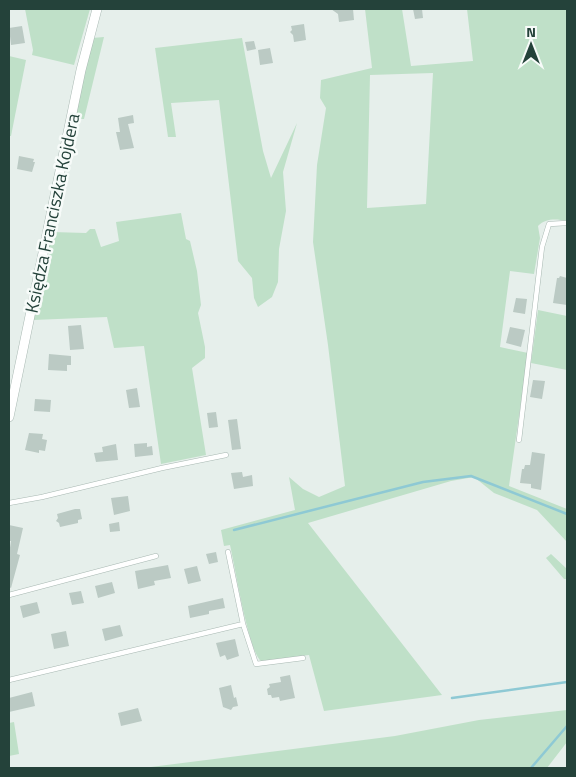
<svg xmlns="http://www.w3.org/2000/svg" width="576" height="777" font-family="'Titillium Web',sans-serif">
<style>
.green{fill:#bfe0c8;fill-rule:evenodd}
.lines{fill:none;stroke-linecap:round;stroke-linejoin:round}
.stream{stroke:#8ec9d4;stroke-width:2.5}
.building{fill:#bbcac4}
.lane-casing{stroke:#a8b8b2;stroke-width:5.5}
.street-casing{stroke:#a8b8b2;stroke-width:10}
.lane{stroke:#fff;stroke-width:4.5}
.street{stroke:#fff;stroke-width:9}
.labels{text-anchor:middle;dominant-baseline:central;stroke-width:5;stroke-linejoin:round;paint-order:stroke}
.street-label{font-size:18px;fill:#24423a;stroke:#f7fbf9}
</style>
<rect width="100%" height="100%" fill="#e6efeb"/>
<path class="green" d="M25 9H90L74 65 32 55 33 50Z
M365 9H402L411 66 473 61 467 9H567V221C556 219 546 218 538 226L540 238 534 274 510 271 500 347 528 353 509 486 567 509V542L537 510 494 493 474 477 451 481 308 523 442 695 324 711 309 655 261 661C248 650 235 566 230 545L224 546 221 530 295 510 289 477 303 489 319 497 345 486 328 345 313 242 317 165 326 108 320 98 321 80 372 68ZM433 73 426 204 367 208 370 75Z
M104 37 84 119H75L92 38Z
M242 38 263 151 271 178 297 123 283 172 286 211 279 249 278 282 272 297 258 307 254 298 252 278 238 261 219 100 171 103 176 137H168L155 48Z
M9 56 26 60 11 136H9Z
M181 213 186 239 190 241 197 271 201 305 198 313 205 347V358L192 368 206 455 161 464 144 346 114 348 107 317 33 320 52 232 86 233 90 229H95L101 247 119 241 116 222Z
M538 310 567 316V370L531 363Z
M551 554 567 569V579H564L546 558Z
M567 710V742L547 768H143L395 736 479 720Z
M14 722 19 754 9 756V723Z"/>
<g class="lines">
<path class="stream" d="M234 530 423 482 471 476 567 514
M452 698 567 682
M531 768 567 726"/>
</g>
<path class="building" d="M331 9H353L354 20 339 22 338 14Z
M413 9H422L423 18 415 19Z
M304 24 306 40 294 42 293 35 290 32 292 30 291 26Z
M22 26 25 43 11 45 9 28Z
M254 41 256 49 247 51 245 42Z
M270 48 273 63 260 65 258 50Z
M133 115 134 123 128 124 134 148 120 150 116 132H120L118 118Z
M19 156 34 159 33 162H35L32 172 17 169Z
M560 276 567 278V305L553 303 557 278H559Z
M516 298 527 299 525 314 513 312Z
M81 325 84 349 70 350 68 326Z
M510 327 525 330 521 347 506 343Z
M49 354 71 356V365H67V371L48 370Z
M533 380 545 381 542 399 530 397Z
M137 388 140 407 129 408 126 390Z
M35 399 51 400 50 412 34 411Z
M216 412 218 427 209 428 207 413Z
M237 419 241 449 232 450 228 420Z
M29 433 43 434 42 439 47 440 45 451 39 450V453L25 450Z
M147 443V447L152 446 153 455 135 457 134 444Z
M116 444 118 460 96 462 94 453 103 452 102 447Z
M532 452 545 454 541 490 531 488V484L520 483 522 469H524L525 465H530Z
M242 472 243 477 252 475 253 486 234 489 231 473Z
M128 496 130 511 114 515 111 498Z
M75 509H80L82 519 78 520V523L60 527 59 523 56 521 58 518 57 514Z
M119 522 120 531 110 532 109 524Z
M9 525 23 528 17 554 20 555 11 588 9 587V554L11 541H9Z
M216 552 218 562 209 564 206 554Z
M168 565 171 578 154 581 155 585 138 589 135 571Z
M197 566 201 581 188 584 184 569Z
M112 582 115 593 98 598 95 586Z
M81 591 84 603 72 605 69 593Z
M223 598 225 608 209 611V614L190 618 188 606Z
M37 602 40 613 23 618 20 606Z
M120 625 123 636 105 641 102 629Z
M66 631 69 646 54 649 51 634Z
M235 639 239 656 227 660 225 655 220 657 216 643Z
M290 675 295 698 280 701 279 697 272 698 271 695H268L267 689 270 687 269 684 281 682 280 677Z
M231 685 234 698 236 697 238 706 233 707 231 710 223 707 219 688Z
M32 692 35 706 9 712V698Z
M138 708 142 721 121 726 118 713Z"/>
<g class="lines">
<g class="lane-casing">
<path id="lane" d="M519 440 542 247 549 224 567 223
M9 503 42 497 162 468 226 455
M228 552 243 624 256 664 303 658
M9 595 156 556
M9 680 243 624"/>
</g>
<g class="street-casing">
<path id="street" d="M9 417 81 70 97 9"/>
</g>
<use href="#lane" class="lane"/>
<use href="#street" class="street"/>
</g>
<g class="labels">
<g class="street-label">
<text transform="translate(52 213) rotate(-78)">Księdza Franciszka Kojdera</text>
</g>
</g>
<rect width="576" height="777" fill="none" stroke="#24423a" stroke-width="20"/>
<g transform="translate(531 45)" stroke="#f7fbf9" stroke-width="4" paint-order="stroke">
<path d="M0-4L9 19L0 12L-9 19Z" fill="#24423a"/>
<text y="-8" font-size="14" font-weight="bold" text-anchor="middle" fill="#24423a">N</text>
</g>
</svg>
